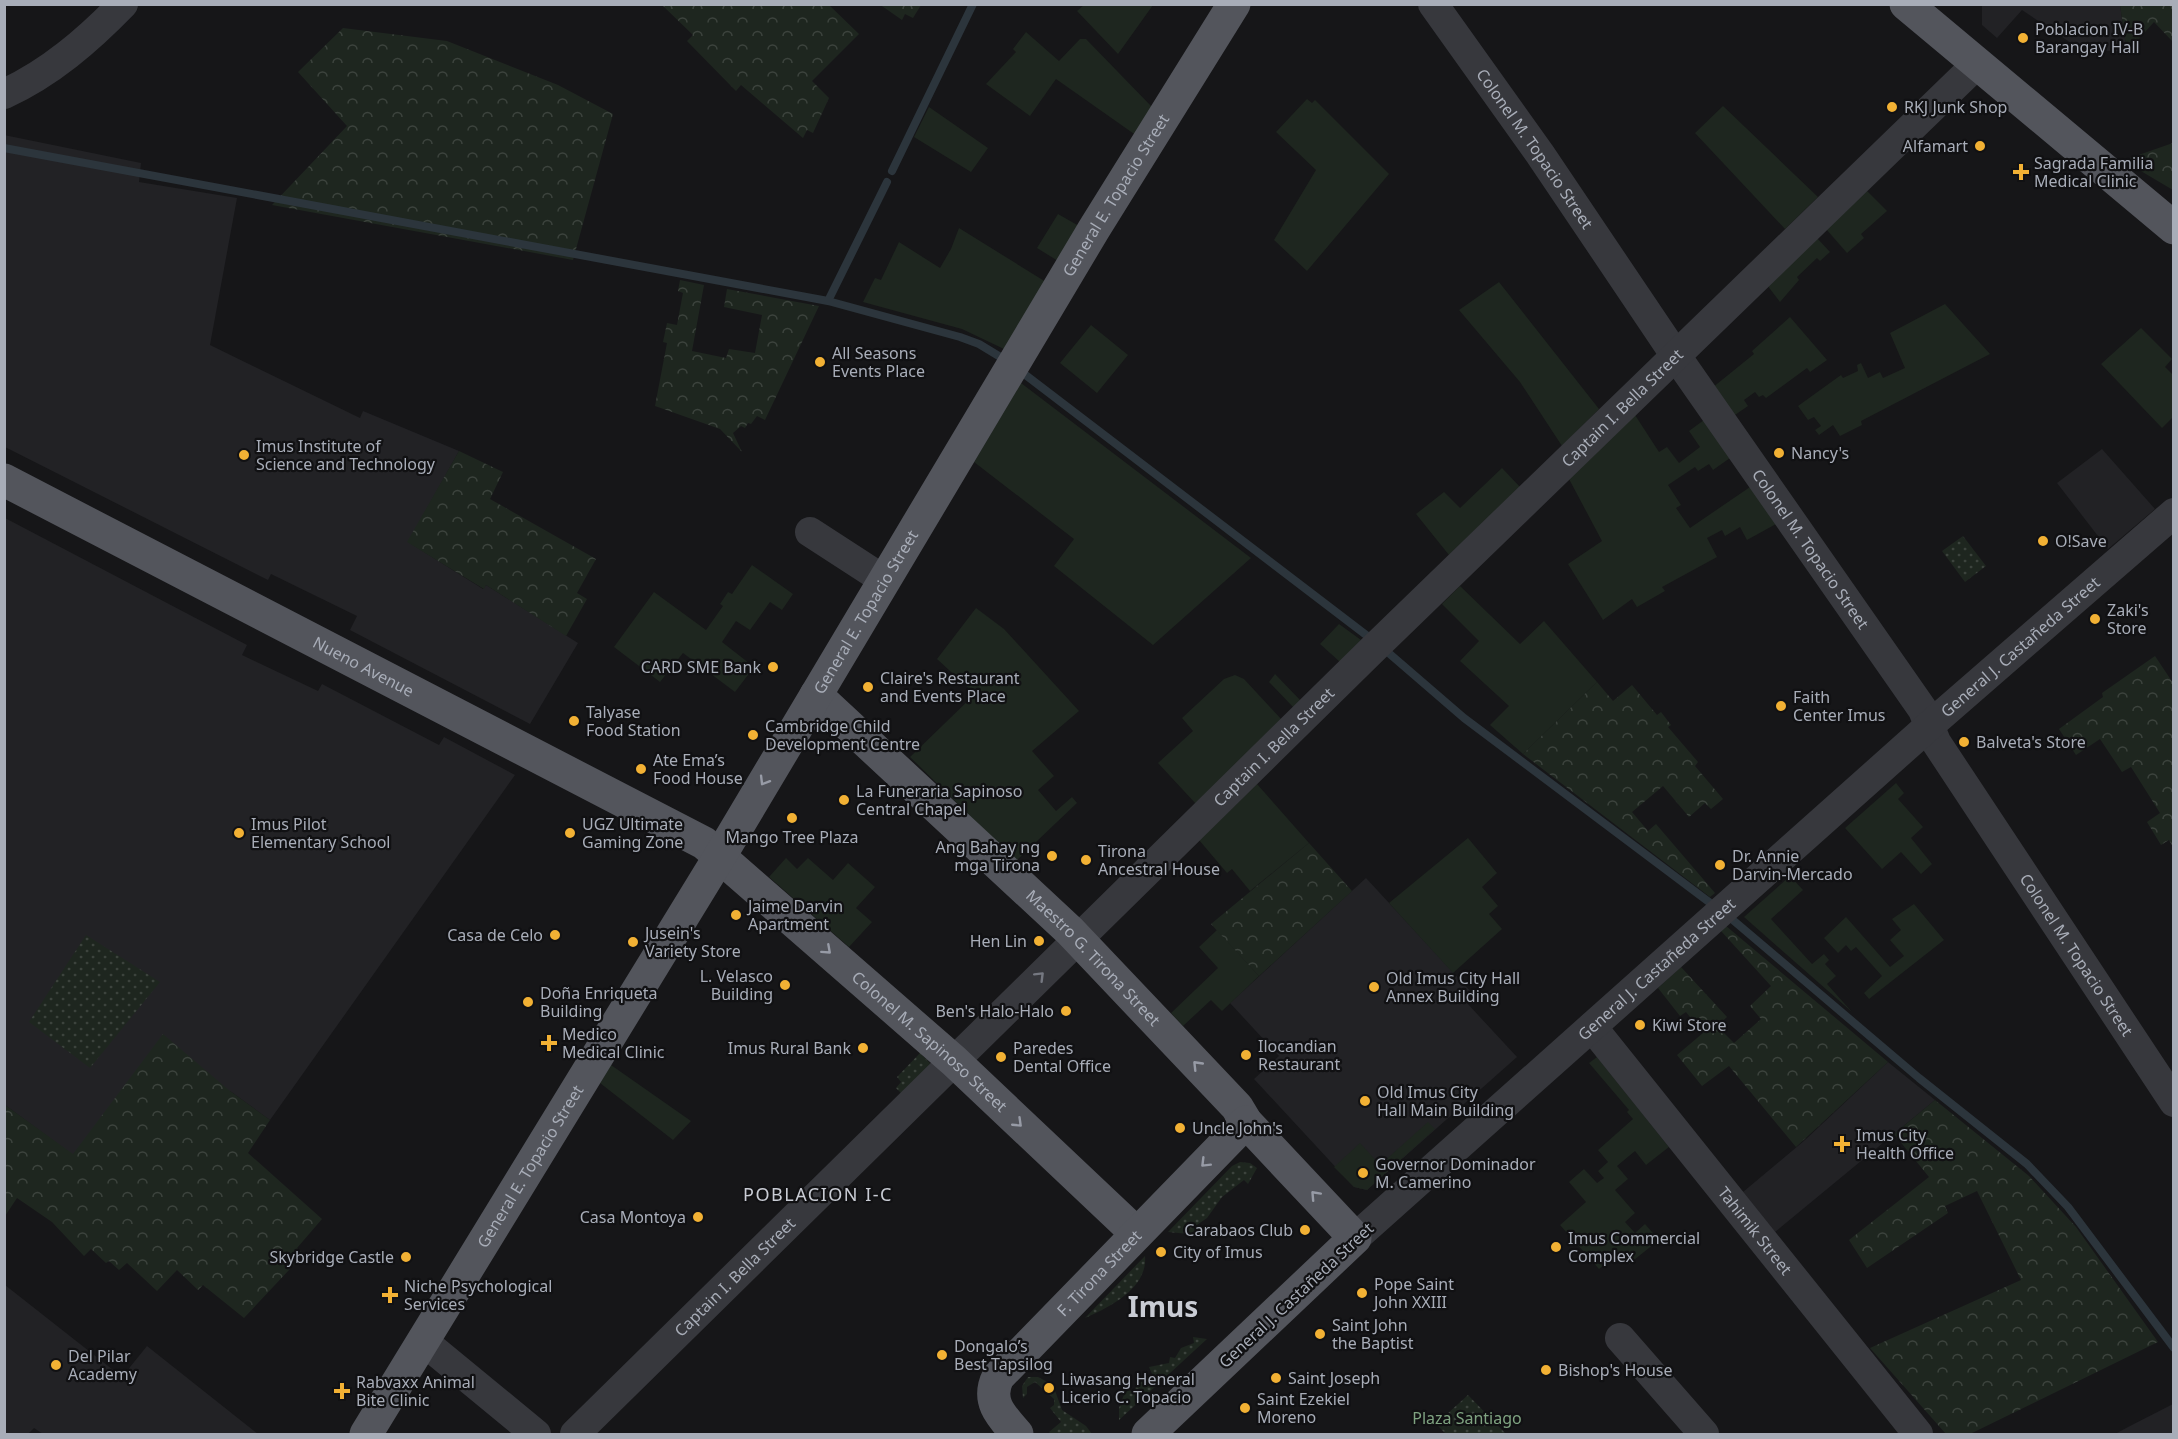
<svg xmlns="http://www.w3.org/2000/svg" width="2178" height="1439" font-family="'Noto Sans',sans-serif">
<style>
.built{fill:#222225}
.grass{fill:#1e261f}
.forest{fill:url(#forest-crowns)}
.park{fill:url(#park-dots)}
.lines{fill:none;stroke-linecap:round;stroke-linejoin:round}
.stream{stroke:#2c353c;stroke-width:8}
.minor{stroke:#37383d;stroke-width:30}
.major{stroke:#53555c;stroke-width:33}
.oneway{stroke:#979ba6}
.oneway2{stroke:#757881}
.poi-dot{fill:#f2b134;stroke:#111113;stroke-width:2}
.labels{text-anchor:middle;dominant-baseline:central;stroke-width:4.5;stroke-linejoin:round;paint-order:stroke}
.poi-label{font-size:16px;fill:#a8adb8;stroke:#111113;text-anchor:start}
.street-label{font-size:16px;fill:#a8adb8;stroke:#111113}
.park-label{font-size:16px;fill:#7fa381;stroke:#111113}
.neighbourhood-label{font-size:18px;letter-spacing:1.5px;fill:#c9ccd4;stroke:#111113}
.town-label{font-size:28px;font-weight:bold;fill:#c9ccd4;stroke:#111113}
</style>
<defs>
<pattern id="forest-crowns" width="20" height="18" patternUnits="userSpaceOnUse" patternTransform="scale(1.5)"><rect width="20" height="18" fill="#1e261f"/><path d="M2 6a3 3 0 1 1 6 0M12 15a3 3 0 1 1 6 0" fill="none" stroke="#3c433d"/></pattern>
<pattern id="park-dots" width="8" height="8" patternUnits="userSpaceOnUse" patternTransform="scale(1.5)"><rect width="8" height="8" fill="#1e261f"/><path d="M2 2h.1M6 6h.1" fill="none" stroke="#3c433d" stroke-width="1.8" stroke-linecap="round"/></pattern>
</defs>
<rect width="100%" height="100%" fill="#161618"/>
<path class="built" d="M1982 5H2120L2127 52 2080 49 2022 10 1997 38 1982 25Z
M4 135 141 163 139 182 237 198 210 345 360 418 363 411 459 451 408 542 483 589 486 585 578 643 530 724 350 630 357 616 271 574 268 580 5 447Z
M2102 449 2155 509 2108 549 2057 483Z
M5 518 247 645 242 655 318 691 322 684 439 745 444 737 515 775 270 1120 230 1091 98 1123 73 1155 5 1105Z
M1366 878 1474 995 1466 1002 1517 1057 1367 1190 1354 1187 1254 1079 1279 1056 1230 1003Z
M1888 1062 1935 1100 1775 1232 1743 1192 1805 1140Z
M5 1285 122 1377 147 1346 258 1434H43L34 1428 28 1434H8L4 1432Z
M2173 1404V1434H2115L2130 1426Z"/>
<path class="grass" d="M1084 5V4L1153 5 1118 54 1077 11Z
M1026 32 1059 61 1080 39H1086L1152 107 1137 136 1056 79 1030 116 986 84 1016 52 1013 49Z
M1307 99 1312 103 1315 100 1389 174 1307 271 1274 240 1316 170 1276 132Z
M1723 106 1818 197 1785 229 1695 133Z
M929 107 988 148 971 172 914 137Z
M1867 191 1887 211 1861 234 1864 238 1847 253 1826 229Z
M1058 214 1079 226 1058 261 1037 248Z
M959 228 1046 282 1004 349 962 329 863 302 875 278 881 280 899 242 940 268 951 249Z
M1817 238 1830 252 1820 261 1817 258 1797 277 1799 280 1780 302 1767 285Z
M1499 282 1599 409 1562 446 1520 382 1459 310Z
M1945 304 1990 354 1861 421 1862 425 1840 436 1833 425 1819 435 1815 430 1821 426 1814 417 1808 420 1798 406 1841 375 1843 378 1858 371 1857 365 1861 363 1868 378 1880 372 1883 378 1905 368 1890 333Z
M1790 317 1827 360 1810 372 1807 368 1766 398 1763 395 1759 397 1755 392 1744 400 1748 406 1732 417 1712 388 1754 354 1752 351Z
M1091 325 1128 355 1097 393 1060 363Z
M2141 328 2172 359 2165 367 2173 375V417L2162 428 2101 364Z
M1021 383 1251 558 1153 645 1054 566 1074 539 974 462Z
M1635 415 1659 452 1667 447 1679 463 1700 447 1689 431 1704 420 1730 458 1713 470 1709 464 1698 471 1695 467 1668 485 1681 505 1676 508 1690 528 1750 487 1776 524 1747 540 1740 527 1725 536 1722 530 1707 538 1717 557 1662 587 1665 591 1637 607 1632 599 1603 620 1568 564 1602 541 1569 479Z
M1502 468 1520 487 1449 555 1416 514 1444 492 1460 508Z
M752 565 793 594 782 610 770 602 750 630 736 621 722 642 754 667 735 692 683 653 660 682 614 647 654 592 706 630 723 606 720 604 728 592 732 594Z
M1460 586 1520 644 1544 621 1597 682 1523 754 1490 725 1509 706 1460 661 1479 641 1442 604Z
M976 608 1004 629 1079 711 1032 751 1054 776 1038 790 1056 811 1072 797 1077 803 1016 861 910 757 975 694 937 659Z
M1339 624 1361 640 1340 662 1320 644Z
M1275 674 1301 701 1294 708 1269 682Z
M1235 675 1244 679 1282 720 1196 804 1158 763 1193 731 1182 718 1224 679Z
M1896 783 1904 793 1898 799 1923 827 1911 838 1932 864 1921 874 1901 852 1882 869 1845 828Z
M1257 784 1309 843 1250 891 1232 869 1227 873 1199 840Z
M1468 838 1497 873 1482 887 1498 906 1489 914 1502 929 1453 973 1389 903Z
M786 858 797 869 808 858 833 880 848 863 875 887 856 908 872 922 849 947 769 877Z
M1790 876 1803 890 1771 919 1812 964 1824 954 1829 960 1825 964 1836 976 1827 984 1852 1012 1744 917Z
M1914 904 1944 940 1869 999 1864 993 1882 976 1856 947 1851 951 1846 945 1838 953 1824 938 1846 917 1890 967 1904 956 1890 940 1901 930 1892 919Z
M1217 930 1259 976 1222 1011 1211 1000 1183 1026 1171 1013 1218 968 1199 947Z
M1597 1057 1669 1147 1646 1165 1635 1151 1617 1166 1628 1179 1615 1190 1635 1213 1625 1222 1635 1233 1645 1224 1659 1240 1629 1264 1619 1253 1599 1269 1560 1225 1586 1202 1569 1182 1584 1169 1597 1183 1604 1178 1598 1171 1608 1162 1598 1150 1633 1119 1627 1112 1629 1110 1589 1063Z
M611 1065 691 1121 673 1140 600 1083Z
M1428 1122 1435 1129 1367 1190 1354 1187 1334 1167 1360 1143 1380 1165Z"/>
<path class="forest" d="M884 4H921V5L913 18 905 14 902 20 882 6Z
M662 5H829L859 34 812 81 829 98 813 133 807 130 803 138 741 85 736 91 734 89 687 41 693 35Z
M2120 5H2173V42L2154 22 2127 52Z
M343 28 447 41 558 85 613 114 573 260 272 205 347 126 298 72Z
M2173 143V190L2124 161V160Z
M680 280 704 285 692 351 726 358 729 349 755 353 762 315 724 307 727 289 819 306 765 420 757 416 751 424 748 423 745 428 741 426 733 433 742 452 720 429 655 406 667 343 663 342 667 323 677 325 683 293 678 291Z
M459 451 503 472 490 499 596 559 577 593 587 599 566 636 486 585 484 589 407 542Z
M2155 656 2173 683V847L2169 840 2161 845 2147 822 2160 813 2131 767 2122 772 2100 739 2076 755 2059 729 2103 697 2102 693Z
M1597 682 1613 701 1632 685 1657 715 1661 712 1671 725 1668 727 1698 762 1695 766 1723 799 1711 809 1705 803 1689 817 1663 786 1632 812 1648 831 1656 824 1715 893 1710 897 1523 754Z
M1309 843 1352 891 1259 976 1211 924Z
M1726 926 1888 1062 1796 1147 1729 1066 1702 1086 1677 1055 1703 1033 1686 1012 1680 1016 1658 988 1681 967 1727 1017 1717 1026 1734 1043 1761 1019 1750 1006 1771 986 1721 931Z
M163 1034 230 1091 270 1120 248 1153 322 1219 297 1248 304 1254 244 1318 203 1285 198 1290 177 1270 157 1291 127 1263 119 1270 109 1261 106 1263 91 1249 84 1256 52 1222 17 1198 5 1216V1105L73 1154Z
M1935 1100 2029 1176 2076 1227 2158 1342 1970 1434H1946L1870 1348 2021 1280 1977 1191 1945 1206 1948 1213 1867 1268 1849 1240 1929 1177 1894 1134Z"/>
<path class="park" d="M1963 536 1986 566 1965 582 1942 551Z
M86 935 160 982 90 1068 29 1022Z
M920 1053 931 1064 902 1094 896 1088 901 1082 897 1077Z
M1240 1162 1250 1163 1257 1168 1248 1184 1244 1180 1222 1197 1207 1218 1194 1227 1198 1231 1189 1234 1168 1232 1232 1166Z
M1145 1256C1148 1288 1110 1307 1085 1318Z
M1193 1337 1207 1339 1119 1420V1408L1126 1389 1133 1392 1138 1384 1152 1374 1149 1367 1169 1363 1170 1357 1175 1358 1181 1348 1194 1343Z
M1028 1377H1038L1053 1385 1062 1410 1086 1426 1092 1434H1051L1049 1432 1061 1422 1050 1408 1054 1405V1399L1035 1382 1027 1387V1394L1023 1398 1022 1386Z
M1468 1395 1506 1434H1446L1436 1424Z"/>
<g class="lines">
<path class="stream" d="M4 148 828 301 960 337 979 344 1007 361
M892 171 973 4
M828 301 887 182
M1019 370 1374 641
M1384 649 1464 718 1717 908
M1727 915 1919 1078 2027 1164 2068 1207 2174 1348"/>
<g class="minor">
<path id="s1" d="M1433 4 1540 154 1676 356 1923 710 1936 742 2174 1102"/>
<path d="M4 94C50 73 88 40 123 4"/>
<path d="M810 532 884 580"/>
<path id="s2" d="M1592 1027 1918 1434"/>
<path id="s3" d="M1355 1238 1929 726 2174 513"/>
<path d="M1620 1338 1704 1434"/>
<path d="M423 1341 536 1434"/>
<path id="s4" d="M575 1434 1371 651 1977 64"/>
</g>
<g class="major">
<path d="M1906 4 2174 228"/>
<path id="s5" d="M4 480 704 843 954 1061 1136 1233"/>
<path id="s6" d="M816 695 1070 931 1237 1107 1246 1122 1355 1238 1148 1434"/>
<path id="s7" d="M366 1434 720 856 1094 229 1234 4"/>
<path id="s8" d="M1017 1434C1001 1416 986 1401 998 1377L1246 1122"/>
</g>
</g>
<defs><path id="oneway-chevron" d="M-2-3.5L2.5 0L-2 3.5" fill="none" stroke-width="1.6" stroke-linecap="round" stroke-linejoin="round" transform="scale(1.5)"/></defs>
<g class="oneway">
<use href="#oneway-chevron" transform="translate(764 781) rotate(121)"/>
<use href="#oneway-chevron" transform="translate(827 950) rotate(42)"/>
<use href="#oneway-chevron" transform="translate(1197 1065) rotate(-134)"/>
<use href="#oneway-chevron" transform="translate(1018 1123) rotate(44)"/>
<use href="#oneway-chevron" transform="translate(1205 1163) rotate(135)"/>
<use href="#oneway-chevron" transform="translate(1315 1195) rotate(-133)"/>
</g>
<use class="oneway2" href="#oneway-chevron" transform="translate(1040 976) rotate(-45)"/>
<g class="poi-dot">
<circle cx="2023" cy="38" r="6"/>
<circle cx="1892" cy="107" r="6"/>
<circle cx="1980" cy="146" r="6"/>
<path d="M2018 163h6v6h6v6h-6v6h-6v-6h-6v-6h6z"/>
<circle cx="820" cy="362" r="6"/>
<circle cx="1779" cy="453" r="6"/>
<circle cx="244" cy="455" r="6"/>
<circle cx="2043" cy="541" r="6"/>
<circle cx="2095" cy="619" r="6"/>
<circle cx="773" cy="667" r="6"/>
<circle cx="868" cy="687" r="6"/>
<circle cx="1781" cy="706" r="6"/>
<circle cx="574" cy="721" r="6"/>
<circle cx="753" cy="735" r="6"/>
<circle cx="1964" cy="742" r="6"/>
<circle cx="641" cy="769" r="6"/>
<circle cx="844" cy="800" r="6"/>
<circle cx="792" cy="818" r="6"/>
<circle cx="239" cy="833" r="6"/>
<circle cx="570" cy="833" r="6"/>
<circle cx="1052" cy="856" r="6"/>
<circle cx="1086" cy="860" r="6"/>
<circle cx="1720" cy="865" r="6"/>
<circle cx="736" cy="915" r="6"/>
<circle cx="555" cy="935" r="6"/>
<circle cx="1039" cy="941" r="6"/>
<circle cx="633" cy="942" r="6"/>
<circle cx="785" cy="985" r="6"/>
<circle cx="1374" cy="987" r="6"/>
<circle cx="528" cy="1002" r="6"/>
<circle cx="1066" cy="1011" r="6"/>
<circle cx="1640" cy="1025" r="6"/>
<path d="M546 1034h6v6h6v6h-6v6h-6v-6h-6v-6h6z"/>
<circle cx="863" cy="1048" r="6"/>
<circle cx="1246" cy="1055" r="6"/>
<circle cx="1001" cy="1057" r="6"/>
<circle cx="1365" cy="1101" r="6"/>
<circle cx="1180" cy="1128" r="6"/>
<path d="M1839 1135h6v6h6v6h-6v6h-6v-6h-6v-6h6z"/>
<circle cx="1363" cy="1173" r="6"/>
<circle cx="698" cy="1217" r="6"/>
<circle cx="1305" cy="1230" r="6"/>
<circle cx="1556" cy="1247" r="6"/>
<circle cx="1161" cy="1252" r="6"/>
<circle cx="406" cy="1257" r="6"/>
<circle cx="1362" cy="1293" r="6"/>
<path d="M387 1286h6v6h6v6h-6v6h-6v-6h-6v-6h6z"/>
<circle cx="1320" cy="1334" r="6"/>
<circle cx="942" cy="1355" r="6"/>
<circle cx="56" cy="1365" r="6"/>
<circle cx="1546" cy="1370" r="6"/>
<circle cx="1276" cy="1378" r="6"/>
<circle cx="1049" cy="1388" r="6"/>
<path d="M339 1382h6v6h6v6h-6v6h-6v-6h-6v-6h6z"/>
<circle cx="1245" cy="1408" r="6"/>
</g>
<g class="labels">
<g class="poi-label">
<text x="2035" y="29">Poblacion IV-B<tspan x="2035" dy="18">Barangay Hall</tspan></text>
<text x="1904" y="107">RKJ Junk Shop</text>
<text x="1968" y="146" text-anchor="end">Alfamart</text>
<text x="2034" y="163">Sagrada Familia<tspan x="2034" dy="18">Medical Clinic</tspan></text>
<text x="832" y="353">All Seasons<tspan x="832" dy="18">Events Place</tspan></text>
<text x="256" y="446">Imus Institute of<tspan x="256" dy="18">Science and Technology</tspan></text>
<text x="1791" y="453">Nancy's</text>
<text x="2055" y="541">O!Save</text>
<text x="2107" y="610">Zaki's<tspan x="2107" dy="18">Store</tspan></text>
<text x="761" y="667" text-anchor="end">CARD SME Bank</text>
<text x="880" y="678">Claire's Restaurant<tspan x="880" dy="18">and Events Place</tspan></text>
<text x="1793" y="697">Faith<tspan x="1793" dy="18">Center Imus</tspan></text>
<text x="586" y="712">Talyase<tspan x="586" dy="18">Food Station</tspan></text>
<text x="765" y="726">Cambridge Child<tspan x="765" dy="18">Development Centre</tspan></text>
<text x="1976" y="742">Balveta's Store</text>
<text x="653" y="760">Ate Ema’s<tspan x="653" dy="18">Food House</tspan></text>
<text x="856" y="791">La Funeraria Sapinoso<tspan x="856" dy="18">Central Chapel</tspan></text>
<text x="251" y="824">Imus Pilot<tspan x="251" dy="18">Elementary School</tspan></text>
<text x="582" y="824">UGZ Ultimate<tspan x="582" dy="18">Gaming Zone</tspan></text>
<text x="792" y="837" text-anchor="middle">Mango Tree Plaza</text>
<text x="1040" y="847" text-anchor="end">Ang Bahay ng<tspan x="1040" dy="18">mga Tirona</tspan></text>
<text x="1098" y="851">Tirona<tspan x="1098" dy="18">Ancestral House</tspan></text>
<text x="1732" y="856">Dr. Annie<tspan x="1732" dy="18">Darvin-Mercado</tspan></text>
<text x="748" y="906">Jaime Darvin<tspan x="748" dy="18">Apartment</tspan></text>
<text x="645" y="933">Jusein's<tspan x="645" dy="18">Variety Store</tspan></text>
<text x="543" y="935" text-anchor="end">Casa de Celo</text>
<text x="1027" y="941" text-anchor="end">Hen Lin</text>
<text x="773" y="976" text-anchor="end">L. Velasco<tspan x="773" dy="18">Building</tspan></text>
<text x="1386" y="978">Old Imus City Hall<tspan x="1386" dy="18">Annex Building</tspan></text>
<text x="540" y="993">Doña Enriqueta<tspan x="540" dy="18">Building</tspan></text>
<text x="1054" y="1011" text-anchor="end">Ben's Halo-Halo</text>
<text x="1652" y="1025">Kiwi Store</text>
<text x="562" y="1034">Medico<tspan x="562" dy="18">Medical Clinic</tspan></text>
<text x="1258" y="1046">Ilocandian<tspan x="1258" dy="18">Restaurant</tspan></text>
<text x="851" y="1048" text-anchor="end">Imus Rural Bank</text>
<text x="1013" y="1048">Paredes<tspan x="1013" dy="18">Dental Office</tspan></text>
<text x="1377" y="1092">Old Imus City<tspan x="1377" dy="18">Hall Main Building</tspan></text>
<text x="1192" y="1128">Uncle John's</text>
<text x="1856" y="1135">Imus City<tspan x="1856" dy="18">Health Office</tspan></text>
<text x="1375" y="1164">Governor Dominador<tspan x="1375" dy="18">M. Camerino</tspan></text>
<text x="686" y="1217" text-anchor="end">Casa Montoya</text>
<text x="1293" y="1230" text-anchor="end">Carabaos Club</text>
<text x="1568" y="1238">Imus Commercial<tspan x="1568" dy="18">Complex</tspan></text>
<text x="1173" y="1252">City of Imus</text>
<text x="394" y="1257" text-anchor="end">Skybridge Castle</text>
<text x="1374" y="1284">Pope Saint<tspan x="1374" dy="18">John XXIII</tspan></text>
<text x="404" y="1286">Niche Psychological<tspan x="404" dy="18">Services</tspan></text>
<text x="1332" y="1325">Saint John<tspan x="1332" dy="18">the Baptist</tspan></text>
<text x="954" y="1346">Dongalo’s<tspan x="954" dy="18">Best Tapsilog</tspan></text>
<text x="68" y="1356">Del Pilar<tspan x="68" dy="18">Academy</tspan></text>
<text x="1558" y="1370">Bishop's House</text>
<text x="1288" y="1378">Saint Joseph</text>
<text x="1061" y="1379">Liwasang Heneral<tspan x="1061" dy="18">Licerio C. Topacio</tspan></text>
<text x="356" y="1382">Rabvaxx Animal<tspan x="356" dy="18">Bite Clinic</tspan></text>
<text x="1257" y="1399">Saint Ezekiel<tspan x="1257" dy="18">Moreno</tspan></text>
</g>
<g class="street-label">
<text stroke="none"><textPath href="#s1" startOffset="177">Colonel M. Topacio Street</textPath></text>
<text stroke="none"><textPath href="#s7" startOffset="1448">General E. Topacio Street</textPath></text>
<text stroke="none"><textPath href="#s4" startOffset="1466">Captain I. Bella Street</textPath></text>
<text stroke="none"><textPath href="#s1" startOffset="663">Colonel M. Topacio Street</textPath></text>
<text stroke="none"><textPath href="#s7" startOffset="962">General E. Topacio Street</textPath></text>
<text stroke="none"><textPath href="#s3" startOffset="890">General J. Castañeda Street</textPath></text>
<text stroke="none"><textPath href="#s5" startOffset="405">Nueno Avenue</textPath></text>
<text stroke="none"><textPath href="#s4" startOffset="980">Captain I. Bella Street</textPath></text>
<text stroke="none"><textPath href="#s1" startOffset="1149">Colonel M. Topacio Street</textPath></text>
<text stroke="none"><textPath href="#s6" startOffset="382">Maestro G. Tirona Street</textPath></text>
<text stroke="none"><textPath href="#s3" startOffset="404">General J. Castañeda Street</textPath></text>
<text stroke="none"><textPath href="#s5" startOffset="1089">Colonel M. Sapinoso Street</textPath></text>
<text stroke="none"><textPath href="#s7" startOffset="314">General E. Topacio Street</textPath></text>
<text stroke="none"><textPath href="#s2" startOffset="261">Tahimik Street</textPath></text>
<text stroke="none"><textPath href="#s8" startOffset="210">F. Tirona Street</textPath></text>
<text stroke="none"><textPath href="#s4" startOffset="224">Captain I. Bella Street</textPath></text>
<text transform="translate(1296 1295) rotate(-43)">General J. Castañeda Street</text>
</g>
<g class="park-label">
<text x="1467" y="1418">Plaza Santiago</text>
</g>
<g class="neighbourhood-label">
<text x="818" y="1194">POBLACION I-C</text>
</g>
<g class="town-label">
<text x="1163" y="1306">Imus</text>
</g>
</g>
<rect width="2178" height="1439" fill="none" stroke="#a8adb8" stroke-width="12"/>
</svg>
